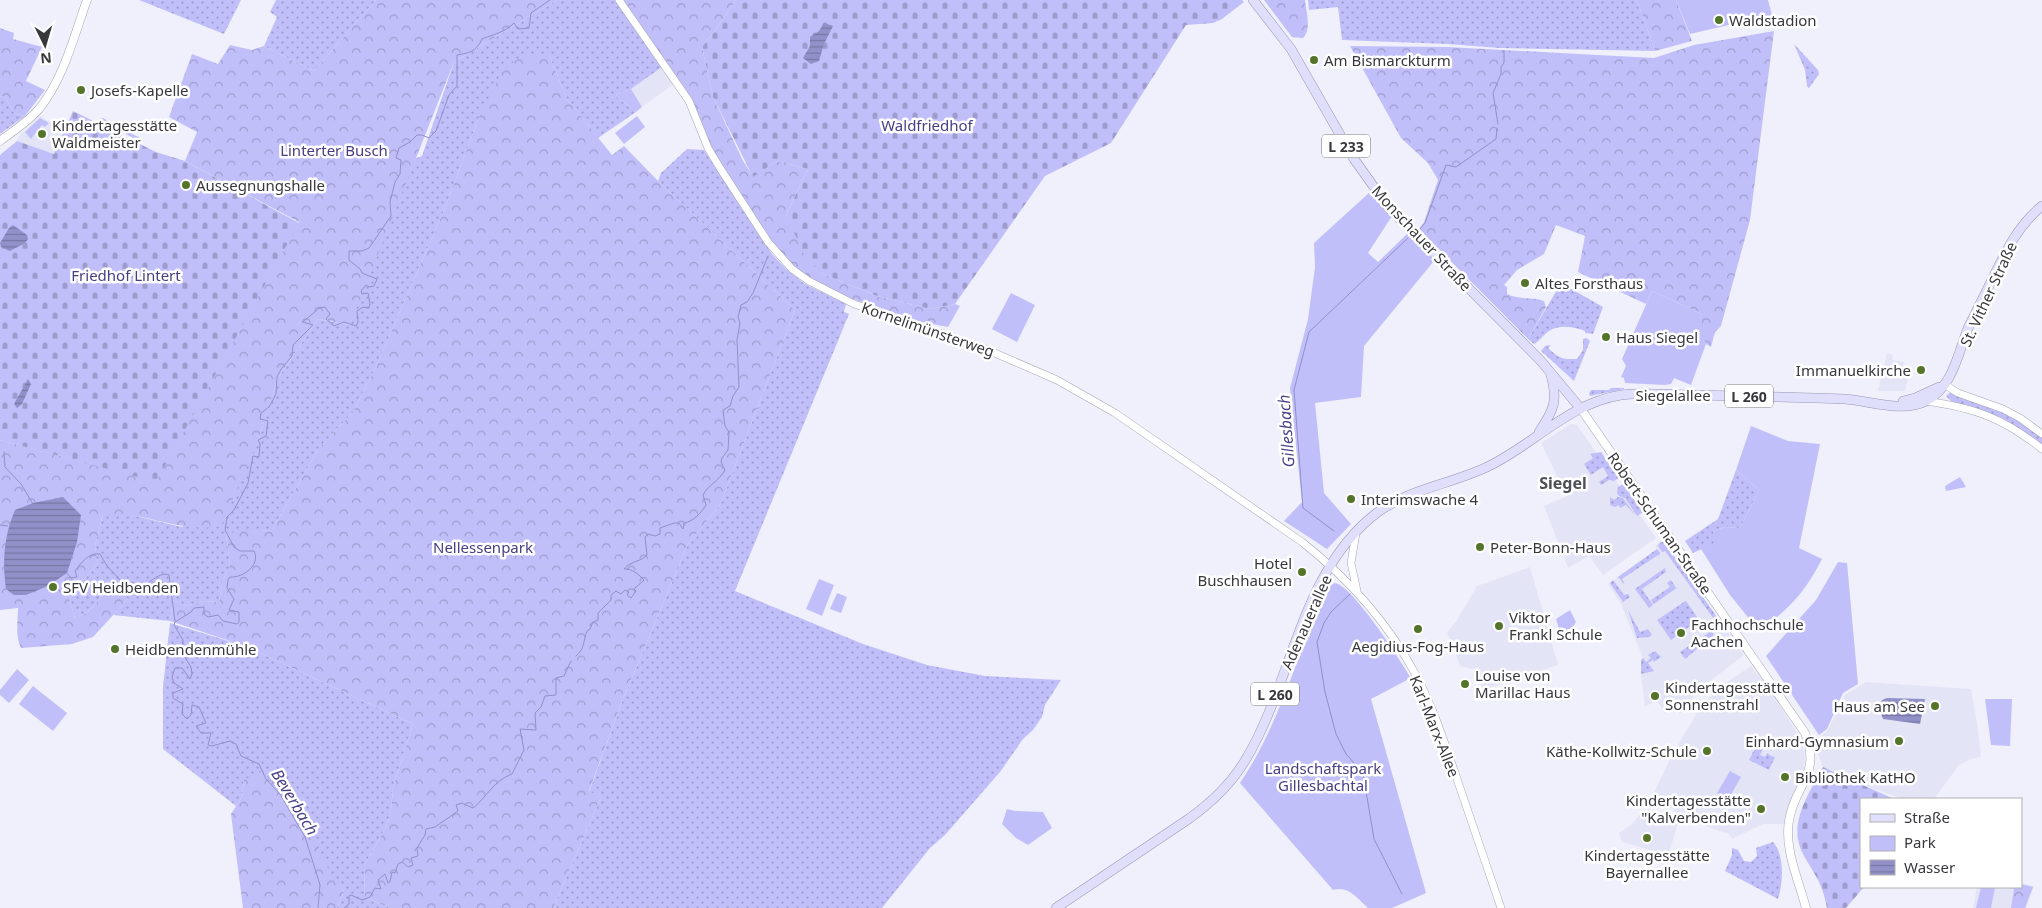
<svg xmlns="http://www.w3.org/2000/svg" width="2042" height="908" font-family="'Noto Sans',sans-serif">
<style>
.built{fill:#e4e4f7}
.grass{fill:url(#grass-dots)}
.forest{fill:url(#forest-crowns);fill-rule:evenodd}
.cemetery{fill:url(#cemetery-stones)}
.green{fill:#c1bffa}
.water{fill:url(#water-rules)}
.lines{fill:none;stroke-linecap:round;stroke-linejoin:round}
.stream{stroke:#9290c9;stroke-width:1}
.tertiary-casing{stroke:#a5a5b0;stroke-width:8}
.secondary-casing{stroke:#a5a5b0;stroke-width:9}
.primary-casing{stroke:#9796b6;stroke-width:10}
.tertiary{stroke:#fff;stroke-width:7}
.secondary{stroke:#fff;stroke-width:8}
.primary{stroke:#dfdffb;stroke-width:9}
.poi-dot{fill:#54742a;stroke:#fff;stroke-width:2}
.labels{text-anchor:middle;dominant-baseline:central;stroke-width:5;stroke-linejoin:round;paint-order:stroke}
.shield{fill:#fff;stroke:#737376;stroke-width:1}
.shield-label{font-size:14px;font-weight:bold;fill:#37373c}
.poi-label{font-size:15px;fill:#37373c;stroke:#fff;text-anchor:start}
.park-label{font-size:15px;fill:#463d84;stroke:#fff}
.street-label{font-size:15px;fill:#37373c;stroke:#fff}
.water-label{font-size:16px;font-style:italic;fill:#494087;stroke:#fff}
.neighbourhood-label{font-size:16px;font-weight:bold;fill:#4f4f59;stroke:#fff}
</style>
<defs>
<pattern id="grass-dots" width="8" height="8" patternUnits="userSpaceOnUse" patternTransform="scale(1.25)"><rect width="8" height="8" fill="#c1bffa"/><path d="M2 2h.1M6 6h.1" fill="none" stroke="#9e9ccc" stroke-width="1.8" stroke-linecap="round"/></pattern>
<pattern id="forest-crowns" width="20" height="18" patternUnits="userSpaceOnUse" patternTransform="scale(1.25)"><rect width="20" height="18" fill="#c1bffa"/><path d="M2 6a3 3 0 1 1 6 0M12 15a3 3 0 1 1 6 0" fill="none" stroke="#9e9ccc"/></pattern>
<pattern id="cemetery-stones" width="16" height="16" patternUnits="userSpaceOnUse" patternTransform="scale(1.25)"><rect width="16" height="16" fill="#c1bffa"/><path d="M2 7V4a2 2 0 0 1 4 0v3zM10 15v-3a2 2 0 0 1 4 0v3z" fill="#9e9ccc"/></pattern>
<pattern id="water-rules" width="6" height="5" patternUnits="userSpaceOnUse" patternTransform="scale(1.25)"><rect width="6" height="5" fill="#9290c9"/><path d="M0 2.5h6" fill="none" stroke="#7876a4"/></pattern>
</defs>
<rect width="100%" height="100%" fill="#f0f0fc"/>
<path class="built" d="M662 67 674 84 642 107 631 89Z
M40 116 64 131 54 154 17 141 19 136Z
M1887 353 1893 355 1892 360 1904 362 1901 376 1908 378 1905 391H1878Z
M1571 424 1577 425 1656 538 1603 575 1589 556 1568 568 1544 506 1567 496 1541 443Z
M1660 542H1664L1744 655 1710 681 1693 697 1680 714 1673 706 1666 714 1656 700 1645 707 1641 674V660L1643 658 1621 604 1608 584 1657 549 1655 546Z
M1530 567 1558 665 1483 690 1477 670 1460 666 1447 632 1457 620 1477 586Z
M1751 666 1771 691 1801 739 1805 755 1804 769 1789 805 1784 824H1763L1732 839 1729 834 1681 818 1672 808 1661 807 1650 801 1671 757 1701 706 1723 685Z
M1866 682 1971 689 1978 729 1981 757 1971 759 1959 765 1934 799H1903L1874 789 1837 772 1823 767 1818 754 1820 737 1828 730 1845 695Z
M1642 812 1678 824 1668 855 1622 842 1619 833 1631 825Z
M2021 883 2034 886 2026 908H1973L1977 887H2021Z"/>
<path class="grass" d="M139 0H241L224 34Z
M276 0H376L314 71 264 46 277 17 270 12Z
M557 0H615L662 67 631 89 616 94 617 97 636 112 598 138 567 99 549 55 480 114 445 208 376 367 353 412 319 448 272 530 226 534 230 565 223 580 219 602 203 601 186 606 173 600 170 621 113 615 128 599 107 592 86 613 75 618 67 592 85 578 98 563 95 546 103 514H127L182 527 258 441 278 378 318 319 350 325 406 162 422 156 454 62Z
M1308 0H1637L1655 51 1500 48 1447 44 1342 40 1338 7 1309 10Z
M1794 44 1818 70 1819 74 1809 88 1807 86 1805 70Z
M0 96 5 97 15 114 25 116 0 134Z
M100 118H103L140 138 141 142 99 120Z
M687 149 704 150 772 254 786 269 805 284 846 304 844 312 849 314 735 591 863 644 927 665 985 676 1061 680 1045 705 1042 717 1033 730 1023 739 1000 772 945 835 930 848 882 908H553L601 797 589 792 623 699 688 544 720 505 795 310 658 181 661 173Z
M1561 283 1603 307 1593 334 1585 333V331C1574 327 1560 324 1549 331 1543 335 1540 341 1534 344L1528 339Z
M1586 338 1590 341 1574 381 1541 351 1545 346 1551 345 1548 348C1561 360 1563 359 1577 359L1583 350V339Z
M1611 388H1624V389L1590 396 1589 394 1591 390H1609Z
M1951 392 2003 412 2042 435V444L2014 426 1988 413 1951 401 1946 396Z
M1601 452 1619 478 1614 481 1609 480 1601 485 1599 482 1608 476 1603 467 1591 475 1584 464 1593 458 1590 454Z
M1736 470 1759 490 1740 528 1725 527 1713 531 1717 542 1693 553 1685 541 1718 519Z
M1623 484 1643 512 1637 516 1625 498 1619 496 1617 493 1618 487Z
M1610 497 1614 500 1618 497 1623 498 1635 515 1626 505 1620 508 1619 505 1615 507 1610 505Z
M1660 542H1664L1726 630 1721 629 1665 551 1662 552 1658 546Z
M1657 549 1660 553 1659 556 1658 555 1622 579 1625 585 1618 577Z
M1665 568 1666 572 1642 589 1653 605 1649 608 1635 589Z
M1613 580 1624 595 1628 594 1630 597 1623 602 1610 583Z
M1671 580 1676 588 1678 587 1654 604 1651 600 1670 587 1667 583Z
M1687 600 1686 601 1699 620 1700 619 1671 640 1657 620Z
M1628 610 1640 632 1648 629 1652 635 1649 637 1637 638Z
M170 623 245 646 413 724 393 787 391 811 386 827 364 866 365 897 390 908H337L344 891 244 780 242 797 236 806 163 749V687Z
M1711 631 1714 635 1685 659 1680 652Z
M1655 651 1661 657 1654 662 1653 660 1648 663 1654 671 1641 674V660L1643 658 1646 662 1651 658 1648 655Z
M1756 746 1763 749 1760 755 1765 757 1767 753 1771 756 1775 757 1769 770 1749 760Z
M1773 842C1785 855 1783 883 1778 899L1725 871 1732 855V848L1738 850 1744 861 1751 862 1757 856 1756 848Z"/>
<path class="forest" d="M376 0H557L454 62 350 325 318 319 278 378 258 441 221 526C185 532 162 519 127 515 120 514 111 514 103 514L95 546 98 563 85 578 67 592 75 618 86 613 107 592 119 590 128 599 93 637 72 644 21 648C15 637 18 620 18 608L0 610V440L156 481 299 222 185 161 197 132 169 117 192 54 218 64 230 45 252 50 264 46 314 71ZM33 503 51 583 48 586Z
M621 0H736L716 29 702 47 713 97 743 161 753 176 777 161 808 169 786 215 823 274 877 296 930 309 955 304 960 306 948 327 921 322 849 298 811 279 794 268 781 255 723 170 683 88Z
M1264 0H1305C1306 12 1312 29 1303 38L1292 37Z
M1637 0H1676L1692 41 1655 51Z
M0 28 14 33 13 39 42 47 26 81 45 90 25 116 15 114 5 97 0 96Z
M1774 31 1750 220 1721 326 1715 332 1711 347 1706 344 1696 327 1702 314 1652 291 1646 304 1578 272 1585 236 1556 225 1544 254 1517 270 1504 285 1507 287V294C1519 300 1532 297 1544 301L1546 307 1528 339 1419 229 1424 222 1438 180 1428 163 1401 138 1350 46 1447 47 1654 58 1694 45Z
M549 55 567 99 612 155 624 146 658 181 795 310 720 505 688 544 623 699 589 791 601 797 553 908H390L365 897 364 866 386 827 391 811 393 787 413 724 245 646 170 621 173 600 186 606 203 601 219 602 223 580 230 565 226 533 272 530 319 448 353 412 376 367 445 208 480 114 503 70 520 57Z
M261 770 293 805 334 879 344 891 337 908H243L231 814 242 797 244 780Z
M2021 884 2033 887 2025 908H2011L2014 889 2006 887H2021Z"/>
<path class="cemetery" d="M736 0H1242L1244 2 1222 19 1213 23 1186 25 1111 143 1045 176 955 304 930 309 877 296 823 274 804 254 786 215 808 169 777 161 753 177 713 97 702 47 716 29Z
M73 111 156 152 185 161 299 223 156 482 0 440V155L17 141 54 154Z
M1823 767 1894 799H1861V887H1864L1846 908H1827C1822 882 1816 877 1804 856 1786 825 1809 794 1823 767Z"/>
<path class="green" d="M1676 0H1768L1772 15 1690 34Z
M631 89 642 107 636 112 617 97 616 94Z
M637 116 645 127 624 144 615 133Z
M40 118 49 123 45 127 42 125 31 139 25 132Z
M1370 192 1392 216 1368 253 1378 262 1408 233 1434 261 1364 346 1361 397 1315 403 1324 493 1351 524 1327 549 1284 521 1302 502 1290 388 1308 319 1315 267 1314 243Z
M1652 291 1702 314 1697 327 1706 344 1691 385 1674 378 1671 384 1665 385 1625 383 1624 378 1621 377 1626 366 1622 359Z
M1011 293 1035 305 1017 342 992 329Z
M1751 426 1788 441 1820 444 1799 548 1822 559C1804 594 1790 608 1759 631L1730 595 1701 549 1716 542 1713 531 1725 527 1740 528 1759 490 1736 470Z
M1960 477 1966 487 1946 491 1945 486Z
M1838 562 1847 563 1858 684 1843 693 1827 729 1819 735 1766 656 1816 600Z
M819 579 834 585 822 616 806 609Z
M1335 583C1353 586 1400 660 1411 678L1371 699 1426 893 1392 908H1368C1357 898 1348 885 1333 890L1240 783C1274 733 1291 675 1314 619 1318 608 1323 588 1335 583Z
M837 593 847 597 841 613 830 609Z
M1570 610 1576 622 1572 628 1560 632 1556 619Z
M17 669 29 680 9 703 0 695V690Z
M33 686 67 713 53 731 19 704Z
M1985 699H2012L2010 746 1991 745Z
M1730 771 1741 777 1728 800 1717 793Z
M1007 809 1015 811 1043 812 1052 828 1028 845 1016 838 1002 824Z
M1981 887H1995L1991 908H1976Z"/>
<path class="water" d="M824 23 833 26 824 44 819 61 811 64 803 58 810 46V37L819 31Z
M13 225 27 235 28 239 25 243 10 251 1 247 0 243 9 228Z
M28 379 31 384 22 404 17 408 14 404Z
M63 497 81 515 77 542 67 573 48 586 26 595H14L6 589C2 561 4 536 15 510L33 503Z
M1887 698 1925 699 1920 724 1883 719 1879 708 1882 700Z"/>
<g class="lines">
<path class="stream" d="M1498 124 1493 93 1501 74V67L1504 63V51
M1419 230 1425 223 1446 165 1456 167 1496 139 1497 128
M4 452 5 467 21 484 33 504
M0 525 8 526
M1334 531 1303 508 1294 390 1309 332 1408 238
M66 572 71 578 77 577 75 571C81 563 89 552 100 554L107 566 120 580V584L126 587 130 592C143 591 158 570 169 575L175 621
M1350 594 1331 612 1324 623 1317 642 1325 692 1336 734 1346 754 1363 773 1374 839 1402 894
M576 656C585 649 583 641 587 631L590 629 593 622 598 620V613L611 600V595L616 591 621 594 625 590 629 592 627 595 631 598 636 591 634 589 644 580C639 575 632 568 624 569 630 561 641 562 647 555L645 537 648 534 655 536 660 534V528L674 523H679L683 529 684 523C694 521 701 513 706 505L703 495C709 484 718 482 725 470L721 462 722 458 728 450 729 432 725 426 723 410 730 406 733 396 739 387 737 340 740 323 738 317 741 305 747 302 753 293 768 256
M318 908 320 885 305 837 280 794 266 779 259 764 241 756 236 744 230 741 212 746 208 745 211 733H201L196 726 206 723 199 707 192 705 191 715 187 719 182 714 183 704 173 698V693L183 689 174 683 172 677 175 668H182L190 679 192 674 191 667 183 654V640L174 625 175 622 191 612 194 608 204 607V614L208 617 218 615 223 621 237 624 239 622V612L229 610 234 599 227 588 228 580 230 577C243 578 261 565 254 551H240L234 547 225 530 227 517 234 510 248 483 253 456 259 457 260 444 258 440 266 436 268 421 260 419 261 413 269 407 276 394 277 377 281 369 292 356 293 345 313 325 303 322 319 308 325 307 330 314 326 319 334 326 344 322 356 326 358 322 357 311 363 307 369 308 370 304 368 293 362 294 361 291 366 285 369 287 374 286 377 279 362 273 360 269 349 260V251H362L369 248 391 216 390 202 395 182 400 174 401 160 396 158 399 148 410 142 417 135H422L429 138 436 131 449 95 457 86V55C469 53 476 52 482 39 494 34 504 33 514 23L518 29 529 28 531 13 550 0
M344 908 349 904V896L351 895 362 900 370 897 375 888 381 889 378 880 385 874 388 883 390 882 392 872 395 873 398 864 402 862 408 867 413 865 411 858 418 856 417 848 425 835 426 829 435 827 458 811 456 805 462 803 473 808C487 797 493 781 512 774L524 750 520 729 536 730 535 713 541 707 545 696 556 695V678L564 676 571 661"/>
<g class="tertiary-casing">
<path id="tertiary" d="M619 0 689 101 708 148 720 168 768 242 792 269 809 281 854 304 981 347 1057 380 1115 413 1302 542C1349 579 1389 624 1417 677 1434 709 1445 744 1457 779 1472 822 1486 865 1501 908
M1944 384 1958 393 2003 409 2020 418 2042 434
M1926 401C1975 408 2003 418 2042 449
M1356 533 1351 563 1357 591"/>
</g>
<g class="secondary-casing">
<path id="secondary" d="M0 141C13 131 28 122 39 109 64 78 74 36 87 0
M1581 409 1805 733C1822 775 1794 785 1789 821 1784 849 1799 881 1806 908"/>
</g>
<g class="primary-casing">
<path id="primary" d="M1253 0 1291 49 1354 159 1389 208 1540 360 1581 409
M1903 401 1915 398 1939 387
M1539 432C1554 410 1558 401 1551 375
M1056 908 1190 818C1212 802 1232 783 1246 759 1293 681 1301 569 1378 512 1410 489 1451 484 1487 467 1532 446 1569 403 1621 395 1644 392 1669 395 1692 395 1743 396 1794 397 1845 399 1870 401 1903 413 1926 401 1954 386 1958 352 1969 326 1976 312 1983 298 1990 284 2004 255 2016 227 2042 206"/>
</g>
<use href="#tertiary" class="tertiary"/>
<use href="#secondary" class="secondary"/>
<use href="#primary" class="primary"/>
</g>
<g class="poi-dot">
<circle cx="1719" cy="20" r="5"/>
<circle cx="1314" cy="60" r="5"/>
<circle cx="81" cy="90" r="5"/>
<circle cx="42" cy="134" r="5"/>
<circle cx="186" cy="185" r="5"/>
<circle cx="1525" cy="283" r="5"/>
<circle cx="1606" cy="337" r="5"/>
<circle cx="1921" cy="370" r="5"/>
<circle cx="1351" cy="499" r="5"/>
<circle cx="1480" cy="547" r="5"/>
<circle cx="1302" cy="572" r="5"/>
<circle cx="53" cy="587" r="5"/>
<circle cx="1499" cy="626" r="5"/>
<circle cx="1418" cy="629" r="5"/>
<circle cx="1681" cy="633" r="5"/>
<circle cx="115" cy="649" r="5"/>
<circle cx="1465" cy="684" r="5"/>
<circle cx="1655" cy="696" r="5"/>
<circle cx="1935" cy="706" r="5"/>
<circle cx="1899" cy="741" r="5"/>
<circle cx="1707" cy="751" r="5"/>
<circle cx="1785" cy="777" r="5"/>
<circle cx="1761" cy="809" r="5"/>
<circle cx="1647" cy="838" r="5"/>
</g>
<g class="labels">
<g class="shield">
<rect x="1322" y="134.5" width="48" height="23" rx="4"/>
<rect x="1725" y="384.5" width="48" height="23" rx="4"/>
<rect x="1251" y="682.5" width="48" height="23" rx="4"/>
</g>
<g class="shield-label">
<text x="1346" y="146">L 233</text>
<text x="1749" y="396">L 260</text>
<text x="1275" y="694">L 260</text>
</g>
<g class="poi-label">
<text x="1729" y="20">Waldstadion</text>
<text x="1324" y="60">Am Bismarckturm</text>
<text x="91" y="90">Josefs-Kapelle</text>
<text x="52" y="125">Kindertagesstätte<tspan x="52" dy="17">Waldmeister</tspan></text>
<text x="196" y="185">Aussegnungshalle</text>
<text x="1535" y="283">Altes Forsthaus</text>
<text x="1616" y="337">Haus Siegel</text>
<text x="1911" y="370" text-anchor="end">Immanuelkirche</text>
<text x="1361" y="499">Interimswache 4</text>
<text x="1490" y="547">Peter-Bonn-Haus</text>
<text x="1292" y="563" text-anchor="end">Hotel<tspan x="1292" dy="17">Buschhausen</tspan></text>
<text x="63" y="587">SFV Heidbenden</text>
<text x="1509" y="617">Viktor<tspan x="1509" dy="17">Frankl Schule</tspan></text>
<text x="1691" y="624">Fachhochschule<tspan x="1691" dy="17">Aachen</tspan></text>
<text x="1418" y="646" text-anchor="middle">Aegidius-Fog-Haus</text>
<text x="125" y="649">Heidbendenmühle</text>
<text x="1475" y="675">Louise von<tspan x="1475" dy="17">Marillac Haus</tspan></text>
<text x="1665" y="687">Kindertagesstätte<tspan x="1665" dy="17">Sonnenstrahl</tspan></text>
<text x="1925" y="706" text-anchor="end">Haus am See</text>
<text x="1889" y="741" text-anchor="end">Einhard-Gymnasium</text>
<text x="1697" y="751" text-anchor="end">Käthe-Kollwitz-Schule</text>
<text x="1795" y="777">Bibliothek KatHO</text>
<text x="1751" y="800" text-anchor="end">Kindertagesstätte<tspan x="1751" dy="17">"Kalverbenden"</tspan></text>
<text x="1647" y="855" text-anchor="middle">Kindertagesstätte<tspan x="1647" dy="17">Bayernallee</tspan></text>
</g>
<g class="park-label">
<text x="927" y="125">Waldfriedhof</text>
<text x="334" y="150">Linterter Busch</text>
<text x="126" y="275">Friedhof Lintert</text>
<text x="483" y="547">Nellessenpark</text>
<text x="1323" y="768">Landschaftspark<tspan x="1323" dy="17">Gillesbachtal</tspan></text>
</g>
<g class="street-label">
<text transform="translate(1422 238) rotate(47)">Monschauer Straße</text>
<text transform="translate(1988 294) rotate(-65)">St. Vither Straße</text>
<text transform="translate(928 329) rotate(19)">Kornelimünsterweg</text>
<text x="1673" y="395">Siegelallee</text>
<text transform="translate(1660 523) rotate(55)">Robert-Schuman-Straße</text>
<text transform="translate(1306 622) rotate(-66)">Adenauerallee</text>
<text transform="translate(1435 726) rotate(68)">Karl-Marx-Allee</text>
</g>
<g class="water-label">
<text transform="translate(1286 431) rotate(-94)">Gillesbach</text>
<text transform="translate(295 802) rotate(59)">Beverbach</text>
</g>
<g class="neighbourhood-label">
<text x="1563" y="483">Siegel</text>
</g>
</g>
<rect x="1860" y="798" width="162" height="90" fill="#ffffff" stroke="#afafb1"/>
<rect x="1870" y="814" width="25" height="8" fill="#dfdffb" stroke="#afafb1"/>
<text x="1904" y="823" font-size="15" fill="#37373c">Straße</text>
<rect x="1870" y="836" width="25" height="15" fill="#c1bffa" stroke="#afafb1"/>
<text x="1904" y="848" font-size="15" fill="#37373c">Park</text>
<rect x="1870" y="860" width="25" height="15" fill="url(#water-rules)" stroke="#afafb1"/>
<text x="1904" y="873" font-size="15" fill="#37373c">Wasser</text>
<g transform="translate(45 45) rotate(175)" stroke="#ffffff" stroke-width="4" paint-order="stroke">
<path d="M0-4L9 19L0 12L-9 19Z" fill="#37373c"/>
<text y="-8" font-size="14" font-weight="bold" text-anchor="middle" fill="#37373c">N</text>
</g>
</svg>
